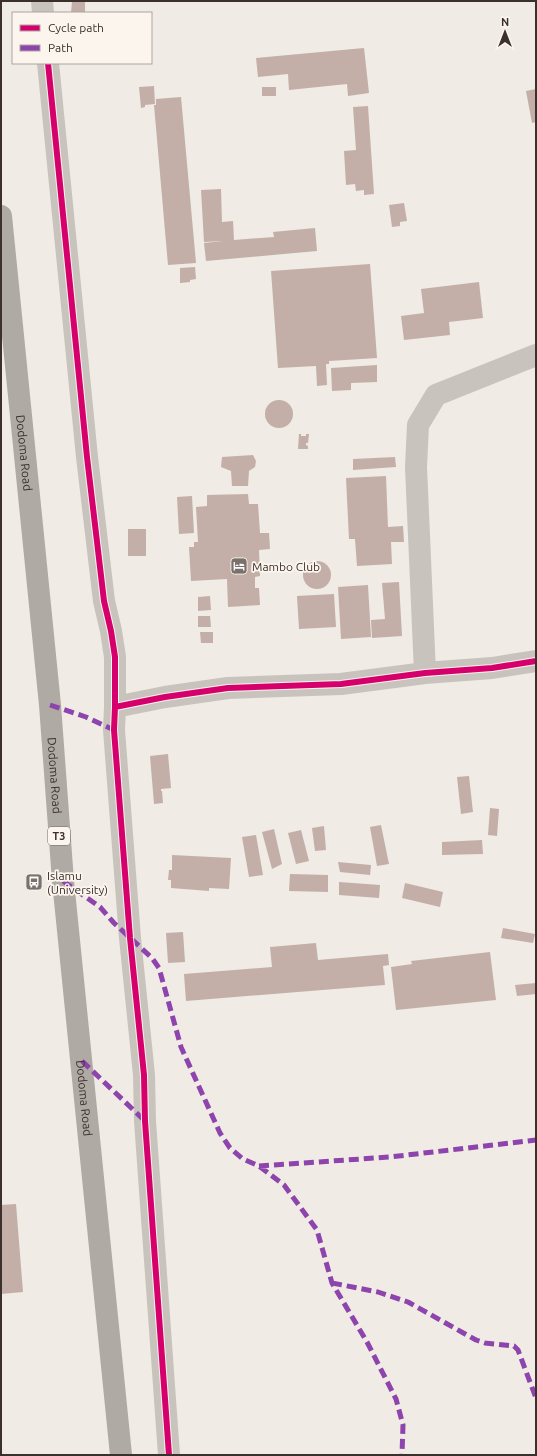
<svg xmlns="http://www.w3.org/2000/svg" width="537" height="1456" font-family="Ubuntu,sans-serif">
<style>
.building{fill:#c3afa7}
.lines{fill:none;stroke-linecap:round;stroke-linejoin:round}
.minor{stroke:#c9c3be;stroke-width:22}
.highway{stroke:#afaaa4;stroke-width:22}
.quiet{stroke:#8e44ad;stroke-width:5;stroke-dasharray:10 5;stroke-linecap:butt}
.cycleway-casing{stroke:#fbf5ee;stroke-width:8}
.cycleway{stroke:#d6006c;stroke-width:6}
.labels{text-anchor:middle;dominant-baseline:central;stroke-width:3.5;stroke-linejoin:round;paint-order:stroke}
.shield{fill:#fbf5ee;stroke:#756b66;stroke-width:1}
.shield-label{font-size:11px;font-weight:bold;fill:#3b302b}
.street-label{font-size:12px;fill:#3b302b;stroke:#fbf5ee}
.poi-label{font-size:12px;fill:#3b302b;stroke:#fbf5ee;text-anchor:start}
</style>
<rect width="100%" height="100%" fill="#f0ebe5"/>
<path class="building" d="M72 1H85V13H71Z
M364 48 369 93 348 96 347 84 289 90 288 74 258 77 256 58Z
M154 86 155 104 145 105V107L141 108 139 87Z
M262 87H276V96H262Z
M536 89V122L532 123 526 91Z
M181 97 196 263 168 265 154 105H156V99Z
M368 106 374 194 364 195V190L356 191 355 184 346 185 344 151 356 150 353 107Z
M221 189 222 222 233 221 234 240 274 237 273 232 315 228 317 251 206 261 204 243 223 241 204 242 201 190Z
M404 203 407 221 400 222V226L392 227 389 205Z
M370 264 377 358 329 361V364H326L327 385 317 386 316 366 278 368 271 271Z
M195 267 196 279 190 280V282L180 283V268Z
M479 282 483 318 449 322 450 335 404 340 401 316 424 313 421 289Z
M377 365V382L351 383V390L332 391 331 368Z
M265 414a14 14 0 1 1 28 0a14 14 0 1 1-28 0Z
M299 434H301V436H306V434H309L308 443H306V445L308 446V449H298Z
M253 455 256 461 255 467 249 471 248 486H232L231 471 221 467 222 457Z
M395 457 396 467 353 470V459Z
M386 476 388 527 403 526 404 542H391L392 564 357 566 355 539H349L346 478Z
M248 494 249 504H258L260 533H269L270 549 259 550 260 576 255 577V588H259L260 605 228 607 227 579 191 581 189 547H194V542H198L196 507 207 506V495Z
M192 496 194 533 179 534 177 497Z
M128 529H146V556H128Z
M303 575a14 14 0 1 1 28 0a14 14 0 1 1-28 0Z
M399 582 402 636 372 638 371 620 385 619 382 583Z
M368 585 371 637 341 639 338 587Z
M334 594 336 627 299 629 297 596Z
M210 596 211 610 198 611V597Z
M198 616H210L211 627H198Z
M200 632H213V643H201Z
M168 754 171 788 161 789V791H162L163 803 154 804 150 756Z
M469 776 473 812 461 814 457 777Z
M490 808 499 809 497 836 488 835Z
M381 825 389 864 377 866 370 827Z
M324 826 326 850 315 851 312 828Z
M274 829 282 864 272 869 262 832Z
M301 830 309 861 296 864 288 833Z
M256 835 263 875 249 877 242 837Z
M482 840 483 854 442 855V842Z
M172 855 231 858 229 889 209 888V891L171 888V880H168L169 870H172Z
M338 862 371 865 370 875 340 872Z
M290 874 328 875V892L289 891Z
M339 882 380 885 379 898 339 895Z
M405 883 443 892 440 907 402 898Z
M503 928 535 934 533 943 501 938Z
M183 932 185 962 168 963 166 933Z
M316 943 318 960 388 954 389 965 383 966 385 985 186 1001 184 974 272 967 270 947Z
M490 952 496 1000 396 1010 391 967 412 964 411 961Z
M536 983V994L517 996 515 985Z
M16 1204 23 1292 1 1294V1205Z"/>
<g class="lines">
<path class="minor" d="M42 1 43 13
M48 63 87 457 104 601 111 631 115 657V707L114 730 130 938 144 1075 145 1121 169 1455
M425 673 416 467 418 425 436 395 536 355
M115 707 165 697 228 688 341 684 425 673 492 668 536 661"/>
<path class="highway" id="s1" d="M1 216 50 705 63 881 121 1455"/>
<path class="quiet" d="M50 705 86 717 114 730
M63 881 100 907 114 923 152 958 159 968 181 1047 220 1133 230 1148 243 1159 259 1166 284 1185 317 1230 332 1283 367 1342 396 1399 403 1425 402 1455
M82 1061 145 1121
M259 1166 390 1157 536 1140
M332 1283 378 1292 408 1302 476 1340 485 1343 514 1346 518 1350 536 1398"/>
<g class="cycleway-casing">
<path id="cycleway" d="M48 63 87 457 104 601 111 631 115 657V707L114 730 130 938 144 1075 145 1121 169 1455
M115 707 165 697 228 688 341 684 425 673 492 668 536 661"/>
</g>
<use href="#cycleway" class="cycleway"/>
</g>
<defs>
<g id="hotel-square" transform="scale(0.9)"><rect x="-9" y="-9" width="18" height="18" rx="4" fill="#7a716c" stroke="#fbf5ee"/><path d="M-6-4.5h1.5V1H6V5H4.5V3h-9V5H-6ZM-4 0a1.8 1.8 0 1 1 3.6 0ZM.5 0V-2.5h3Q6-2.5 6 0Z" fill="#fff"/></g>
<g id="bus-square" transform="scale(0.9)"><rect x="-9" y="-9" width="18" height="18" rx="4" fill="#7a716c" stroke="#fbf5ee"/><path d="M-5-6H5V4H4V6H2V4H-2V6H-4V4H-5ZM-3.5-4V0h7V-4ZM-3.5 1.2v1.5H-2V1.2ZM2 1.2v1.5H3.5V1.2Z" fill="#fff"/></g>
</defs>
<g fill-rule="evenodd">
<use href="#hotel-square" x="239" y="566"/>
<use href="#bus-square" x="34" y="882"/>
</g>
<g class="labels">
<rect class="shield" x="48" y="827" width="22" height="18" rx="3"/>
<g class="shield-label">
<text x="59" y="836">T3</text>
</g>
<g class="street-label">
<text stroke="none"><textPath href="#s1" startOffset="238">Dodoma Road</textPath></text>
<text stroke="none"><textPath href="#s1" startOffset="562">Dodoma Road</textPath></text>
<text stroke="none"><textPath href="#s1" startOffset="886">Dodoma Road</textPath></text>
</g>
<g class="poi-label">
<text x="252" y="566">Mambo Club</text>
<text x="47" y="875">Islamu<tspan x="47" dy="14">(University)</tspan></text>
</g>
</g>
<rect width="537" height="1456" fill="none" stroke="#3b302b" stroke-width="4"/>
<rect x="12" y="12" width="140" height="52" fill="#fbf5ee" stroke="#aea6a0"/>
<rect x="20" y="25" width="20" height="6" fill="#d6006c" stroke="#aea6a0"/>
<text x="48" y="32" font-size="12" fill="#3b302b">Cycle path</text>
<rect x="20" y="45" width="20" height="6" fill="#8e44ad" stroke="#aea6a0"/>
<text x="48" y="52" font-size="12" fill="#3b302b">Path</text>
<g transform="translate(505 32)" stroke="#fbf5ee" stroke-width="3" paint-order="stroke">
<path d="M0-3L7 15L0 10L-7 15Z" fill="#3b302b"/>
<text y="-6" font-size="11" font-weight="bold" text-anchor="middle" fill="#3b302b">N</text>
</g>
</svg>
